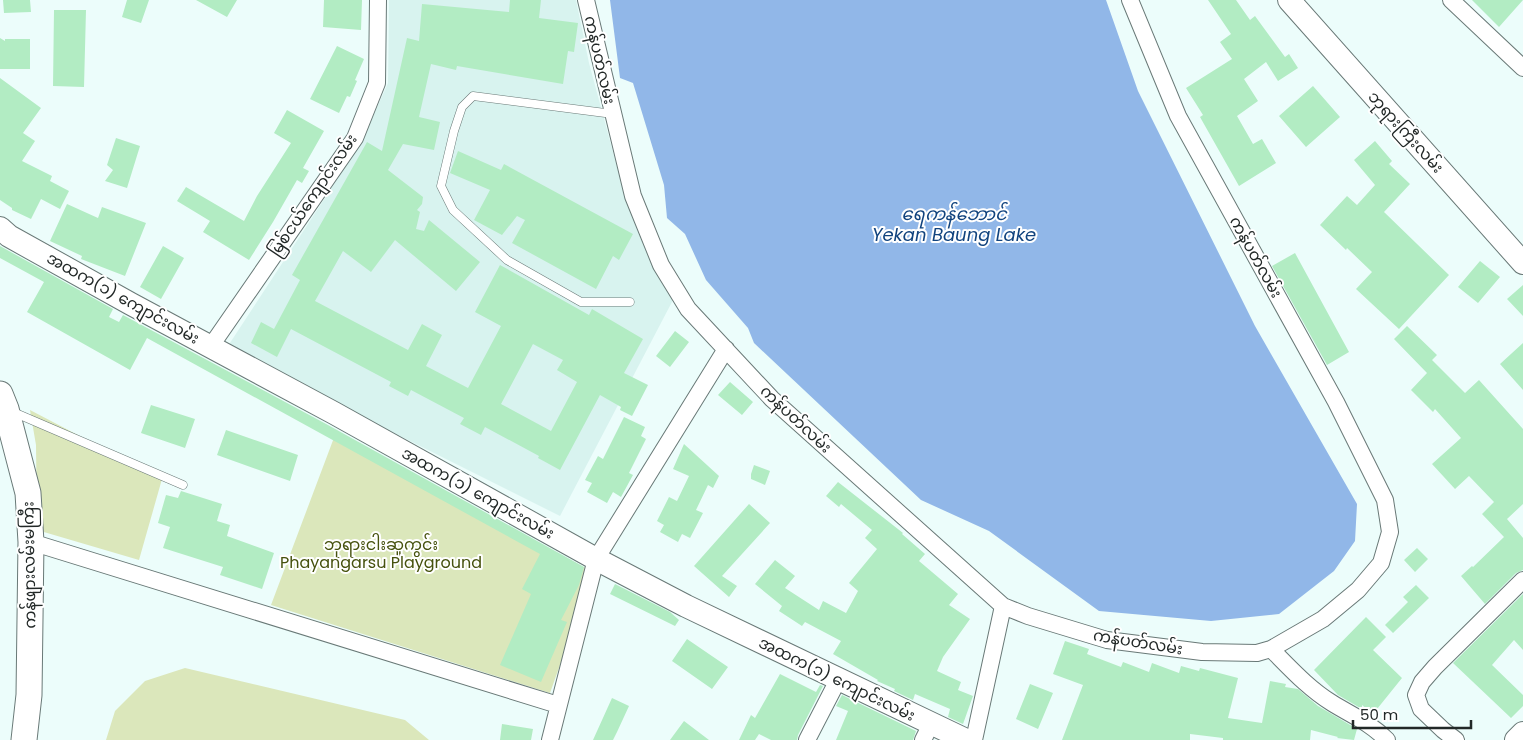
<svg xmlns="http://www.w3.org/2000/svg" width="1523" height="740" font-family="Poppins,'Noto Sans Myanmar',sans-serif">
<style>
.built{fill:#d8f3ef}
.green{fill:#dbe7bb}
.water{fill:#91b7e8}
.building{fill:#b2ecc3;fill-rule:evenodd}
.lines{fill:none;stroke-linecap:round;stroke-linejoin:round}
.lane-casing{stroke:#697977;stroke-width:9}
.street-casing{stroke:#697977;stroke-width:18}
.secondary-casing{stroke:#697977;stroke-width:24}
.primary-casing{stroke:#697977;stroke-width:27}
.lane{stroke:#fff;stroke-width:8}
.street{stroke:#fff;stroke-width:16}
.secondary{stroke:#fff;stroke-width:22}
.primary{stroke:#fff;stroke-width:25}
.labels{text-anchor:middle;dominant-baseline:central;stroke-width:4;stroke-linejoin:round;paint-order:stroke}
.street-label{font-size:16px;fill:#222827;stroke:#fff}
.park-label{font-size:16px;fill:#46520e;stroke:#fff}
.water-label{font-size:18px;font-style:italic;fill:#11437e;stroke:#fff}
</style>
<rect width="100%" height="100%" fill="#ecfdfb"/>
<path class="built" d="M389 0H576L589 63 627 204 673 300 560 516 226 349 361 143 388 83Z"/>
<path class="green" d="M30 410 162 479 139 560 37 530 36 445Z
M335 435 593 572 550 693 271 605Z
M185 668 405 720 429 740H106L115 711 145 681Z"/>
<path class="water" d="M610 0H1106L1138 91 1255 326 1357 504 1355 541 1334 571 1279 614 1211 621 1099 611 989 531 921 500 754 343 748 328 706 280 685 234 667 218 664 185 633 83 620 78Z"/>
<path class="building" d="M3 0H30L31 12 4 13Z
M127 0H149L141 23 122 17Z
M196 0H237L227 17Z
M324 0H362L361 30 323 27Z
M510 0H541L539 18 578 23 574 52 568 51 563 84 457 66 456 70 431 64 419 117 440 122 434 150 403 144 388 170 423 197 422 204 417 210 420 212 416 229 424 231 429 220 480 262 456 291 395 240 371 272 343 251 315 301 408 350 422 324 442 335 426 366 468 388 501 326 475 312 500 265 589 315 592 309 643 339 624 373 648 385 632 416 620 410 621 407 600 395 560 470 538 458 539 456 485 427 481 435 460 424 464 418 411 390 408 396 389 386 391 382 291 329 277 357 251 343 261 322 274 329 300 280 292 275 367 142 382 151 407 38 419 41 422 4 509 12ZM533 344 563 360 557 370 577 382 551 431 501 404Z
M1208 0H1236L1250 20 1255 16 1285 57 1289 54 1298 68 1278 81 1266 62 1244 79 1258 101 1237 116 1253 144 1262 139 1276 163 1239 186 1200 117 1203 115 1186 88 1232 59 1220 42 1231 34Z
M1472 0H1523L1499 27Z
M54 10H86L84 87 53 86Z
M0 38 5 41V39H30V69H0Z
M337 46 364 59 355 80 357 81 350 97 347 96 339 113 310 99Z
M0 78 41 108 23 133 35 141 22 161 52 176 50 181 69 191 60 209 41 199 31 219 12 210V208L0 200Z
M1313 86 1340 117 1306 147 1279 116Z
M287 110 324 131 303 168 309 171 302 183 297 180 273 222 249 260 203 232 210 221 177 201 186 187 244 221 257 196 291 143 274 133Z
M116 138 140 146 127 188 105 181 113 170 107 165Z
M1375 141 1392 161 1389 164 1410 184 1384 212 1449 275 1399 329 1356 289 1372 272 1347 248 1346 250 1320 225 1347 196 1357 205 1375 185 1354 160Z
M458 151 501 170 504 164 633 234 619 260 613 256 596 289 512 243 525 220 517 216 502 235 474 220 490 190 450 173Z
M67 204 98 218 102 207 146 223 125 276 81 259 82 256 50 241Z
M0 246 113 309 109 317 119 322 123 315 328 425 584 567 579 585 561 620 567 622 541 682 500 665 531 594 522 589 540 554 147 338 130 370 27 312 44 282 0 258Z
M163 246 184 258 161 299 140 287Z
M1295 253 1349 352 1327 365 1272 266Z
M1480 261 1500 277 1478 303 1458 287Z
M1523 285V316L1507 299Z
M1407 326 1437 355 1432 360 1465 393 1479 380 1523 429V504L1507 519 1523 538V570L1516 573 1485 604 1461 576 1472 566 1473 567 1504 537 1482 514 1494 502 1469 476 1455 489 1432 464 1461 438 1435 409 1433 412 1411 390 1427 373 1394 339Z
M675 331 689 342 670 367 656 356Z
M1523 343V390L1500 364Z
M730 382 753 402 742 415 718 395Z
M151 405 195 419 185 448 141 433Z
M624 417 645 427 641 436 646 439 629 473 633 475 621 497 613 492 607 503 587 492 592 483 585 480 598 456 603 459Z
M226 430 298 455 290 481 217 455Z
M684 444 719 476 713 488 708 485 696 510 703 513 690 538 682 534 678 542 660 532 664 525 657 521 669 497 677 501 689 476 673 469Z
M754 465 770 471 765 485 751 479V474Z
M838 482 903 533 902 534 925 554 919 561 958 594 949 605 970 619 943 657 937 671 961 682 958 690 973 696 963 724 948 717 950 709 915 694 913 700 894 691 895 689 877 681 878 680 833 654 841 641 805 622 802 626 779 611 782 606 755 584 775 560 795 576 785 588 819 610 823 601 846 613 858 591 849 583 877 549 865 538 872 530 841 504 839 507 826 496Z
M181 491 222 504 217 521 230 525 227 536 274 553 262 589 220 575 223 567 163 548 170 527 158 523 166 495 178 498Z
M749 504 770 523 722 576 737 586 729 597 694 566Z
M1417 548 1428 559 1415 572 1404 560Z
M615 584 670 612 679 620 675 626 610 594Z
M1416 585 1429 598 1393 633 1385 625 1408 602 1403 597Z
M1523 594V650L1514 640 1492 665 1523 695V706L1511 718 1453 663Z
M1366 617 1386 637 1373 650 1402 678 1373 714 1362 705V709L1338 695 1314 670Z
M687 639 728 667 712 689 672 661Z
M1065 641 1089 649 1087 654 1121 667 1123 662 1149 672 1152 663 1179 673 1181 666 1199 671 1200 668 1238 678 1228 718 1262 723 1270 681 1286 684 1285 687 1298 689 1318 706 1357 729 1354 740 1337 738 1338 737 1311 730 1310 740H1223V738L1190 734V740H1062L1083 685 1053 674Z
M780 674 816 692 820 685 823 686 798 735 797 740H771L759 734 755 740H739L751 715 755 718Z
M1030 684 1053 693 1038 729 1016 719Z
M842 695 916 731 913 740H836L848 711 836 706Z
M612 698 629 706 617 732 613 740H593Z
M684 721 709 740H670Z
M502 724 533 729 531 740H500Z"/>
<g class="lines">
<g class="lane-casing">
<path id="lane" d="M613 114 473 96 462 107 454 131 441 186 453 210 507 260 581 302H630
M13 412 183 485"/>
</g>
<g class="street-casing">
<path id="street" d="M586 0 633 196 661 265 688 309 772 399 1003 606 1028 616 1107 640 1202 652 1257 653 1271 649 1323 619 1358 590 1381 563 1390 532 1385 500 1336 402 1178 116 1130 0
M1451 0 1523 68
M211 346 355 138 377 83 378 0
M31 542 558 705
M1271 649C1290 668 1309 689 1332 703 1353 716 1369 722 1387 740
M550 740 596 559 726 349
M807 740 838 680
M923 740 931 724
M974 740 1003 606
M1456 740 1443 730 1421 709 1416 695 1422 682 1435 667 1523 580"/>
</g>
<g class="secondary-casing">
<path id="secondary" d="M1289 0 1523 263
M0 228 9 236 131 304 334 413 596 559 686 606 966 740
M1516 740 1523 733"/>
</g>
<g class="primary-casing">
<path id="primary" d="M0 394 6 409 28 493 31 542 29 695 24 740"/>
</g>
<use href="#lane" class="lane"/>
<use href="#street" class="street"/>
<use href="#secondary" class="secondary"/>
<use href="#primary" class="primary"/>
</g>
<g class="labels">
<g class="street-label">
<text transform="translate(600 60) rotate(77)">ကန်ပတ်လမ်း</text>
<text transform="translate(1406 132) rotate(48)">ဘုရားကြီးလမ်း</text>
<text transform="translate(313 195) rotate(-56)">မြစ်ငယ်ကျောင်းလမ်း</text>
<text transform="translate(1256 257) rotate(61)">ကန်ပတ်လမ်း</text>
<text transform="translate(123 298) rotate(29)">အထက(၁) ကျောင်းလမ်း</text>
<text transform="translate(796 419) rotate(43)">ကန်ပတ်လမ်း</text>
<text transform="translate(478 493) rotate(29)">အထက(၁) ကျောင်းလမ်း</text>
<text transform="translate(29 565) rotate(-91)">ကန်ဖျားလမ်းမကြီး</text>
<text transform="translate(1138 642) rotate(9)">ကန်ပတ်လမ်း</text>
<text transform="translate(837 679) rotate(26)">အထက(၁) ကျောင်းလမ်း</text>
</g>
<g class="park-label">
<text x="381" y="544">ဘုရားငါးဆူကွင်း<tspan x="381" dy="18">Phayangarsu Playground</tspan></text>
</g>
<g class="water-label">
<text x="954" y="213">ရေကန်ဘောင်<tspan x="954" dy="21">Yekan Baung Lake</tspan></text>
</g>
</g>
<path d="M1353 720v8h118v-8" fill="none" stroke="#222827" stroke-width="2.5"/>
<text x="1360" y="720" font-size="15" fill="#222827" stroke="#ffffff" stroke-width="4" paint-order="stroke">50 m</text>
</svg>
